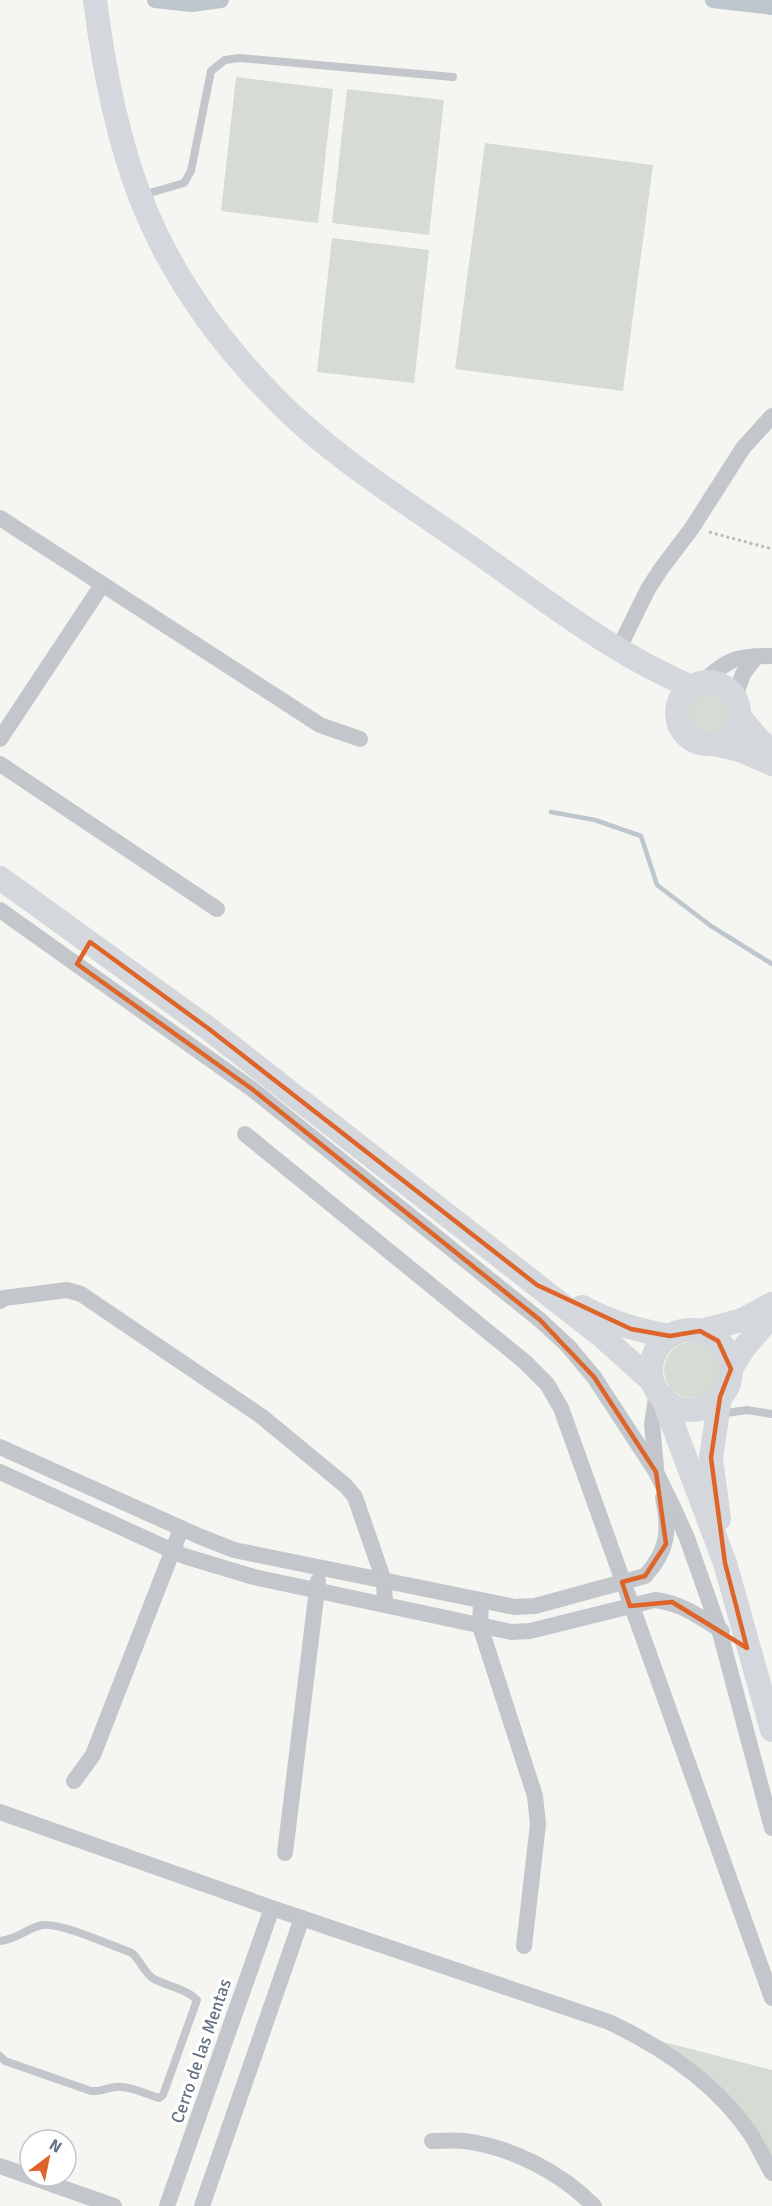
<svg xmlns="http://www.w3.org/2000/svg" width="772" height="2206" font-family="Signika,sans-serif">
	<style>
		.green { fill: #d6dcd3 }
		.lines { fill: none; stroke-linecap: round; stroke-linejoin: round }
		.stream { stroke: #bcc6cc; stroke-width: 4.5 }
		.canal { stroke: #bcc6cc; stroke-width: 16 }
		.path { stroke: #bbbdbf; stroke-width: 3; stroke-dasharray: 3 3; stroke-linecap: butt }
		.lane { stroke: #c3c6ca; stroke-width: 8 }
		.street { stroke: #c3c6ca; stroke-width: 16 }
		.secondary { stroke: #d4d8dc; stroke-width: 24 }
		.marked { fill: none; stroke: #de6429; stroke-width: 4.5; stroke-linejoin: round }
		.labels { text-anchor: middle; stroke-width: 6; stroke-linejoin: round; paint-order: stroke }
		.street-label { font-size: 18px; fill: #657382; stroke: #fff }
	</style>
	<rect width="100%" height="100%" fill="#f5f6f2"/>
	<g class="green">
		<path d="M236,77L333,89L318,223L221,211Z"/>
		<path d="M347,89L444,100L429,235L332,223Z"/>
		<path d="M485,143L653,165L623,391L455,369Z"/>
		<path d="M332,238L429,250L414,383L317,372Z"/>
		<circle cx="708" cy="714" r="27"/>
		<circle cx="692" cy="1370" r="28"/>
		<path d="M637,2035L772,2070V2173L724,2103Z"/>
	</g>
	<g class="lines">
		<path class="stream" d="M551,812L595,820L641,836L657,885L711,926L772,964"/>
		<g class="canal">
			<path d="M155,0L192,4L221,0"/>
			<path d="M713,0L772,7"/>
		</g>
		<path class="path" d="M709,532L772,549"/>
		<g class="lane">
			<path d="M143,195L184,183L191,171L211,71L225,60L239,58L453,77"/>
			<path d="M720,1414L747,1410L772,1414"/>
			<path d="M0,1941C19,1939 28,1927 43,1925C63,1923 112,1946 132,1953C141,1961 144,1973 154,1979C169,1987 185,1988 197,2000L163,2095L159,2098C146,2094 128,2085 115,2087C106,2088 101,2092 91,2091L5,2061L0,2056"/>
		</g>
		<g class="street">
			<path d="M0,518L320,725L360,739"/>
			<path d="M618,650L648,589L661,569L692,528L743,448L772,416"/>
			<path d="M701,683C729,659 734,656 772,656"/>
			<path d="M735,697L743,674L756,657"/>
			<path d="M0,739L102,585"/>
			<path d="M0,764L217,909"/>
			<path d="M0,910L252,1089L540,1320L568,1346L594,1377L656,1472L674,1509L687,1538L719,1629L772,1828"/>
			<path d="M245,1134L525,1362L547,1384L561,1408L772,1998"/>
			<path d="M0,1301L4,1298L67,1290L81,1294L261,1416L346,1486L355,1497L384,1581L385,1605"/>
			<path d="M0,1447L201,1537L234,1550L515,1607L535,1606L645,1576C668,1551 670,1531 663,1498"/>
			<path d="M656,1467L652,1424L657,1391"/>
			<path d="M0,1472L184,1556L254,1577L511,1632L530,1631L655,1600C681,1603 700,1617 722,1631"/>
			<path d="M481,1601L480,1626L535,1796L538,1824L524,1946"/>
			<path d="M74,1781L93,1755L181,1529"/>
			<path d="M0,1812L272,1908L609,2022C664,2048 718,2085 752,2136C759,2148 765,2161 772,2173"/>
			<path d="M285,1853L318,1581"/>
			<path d="M432,2141C442,2141 454,2140 464,2141C512,2147 560,2172 594,2206"/>
			<path d="M0,2166L114,2206"/>
			<path d="M167,2206L272,1908"/>
			<path d="M202,2206L302,1918"/>
		</g>
		<g class="secondary">
			<path d="M95,0C103,64 117,136 140,196C172,280 227,353 292,415C348,467 415,508 477,552C546,600 613,654 692,687"/>
			<circle cx="708" cy="713" r="31"/>
			<path d="M739,716L759,740L772,751"/>
			<path d="M715,744L740,750L772,764"/>
			<path d="M0,878L209,1029L603,1337L653,1382"/>
			<path d="M582,1307C613,1323 635,1330 670,1336"/>
			<circle cx="691" cy="1370" r="40"/>
			<path d="M700,1331L742,1320L772,1304"/>
			<path d="M731,1369L743,1349L772,1315"/>
			<path d="M662,1396L725,1563L772,1730"/>
			<path d="M719,1519L711,1458L720,1397"/>
		</g>
	</g>
	<path class="marked" d="M90,942L209,1029L537,1285L631,1329L670,1336L700,1331L718,1341L731,1369L720,1397L711,1458L725,1563L747,1648L672,1602L630,1606L622,1582L645,1576L666,1544L656,1472L594,1377L540,1320L252,1089L77,964Z"/>
	<g class="labels">
		<g class="street-label">
			<text transform="translate(201 2051) rotate(-71)" y="6">Cerro de las Mentas</text>
		</g>
	</g>
	<g transform="translate(48 2158) rotate(32)"><circle r="28" fill="#ffffff" stroke="#c1c7cd" stroke-width="1.5"/>
	<path d="M0-4.5L10 22L0 15L-10 22Z" fill="#de6429"/>
	<text y="-9" font-size="16" font-weight="bold" text-anchor="middle" fill="#657382">N</text>
	</g>
</svg>
